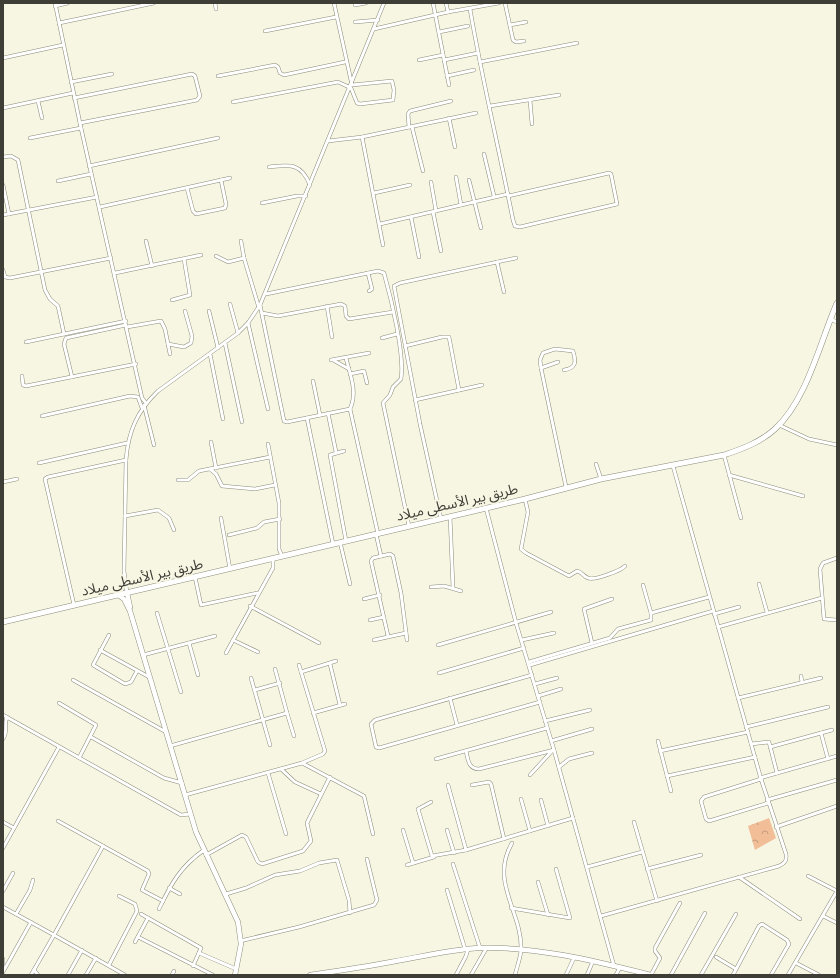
<svg xmlns="http://www.w3.org/2000/svg" width="840" height="978" font-family="Signika,'Noto Sans Arabic',sans-serif">
	<style>
		.forest { fill: url(#forest-crowns) }
		.lines { fill: none; stroke-linecap: round; stroke-linejoin: round }
		.street-casing { stroke: #8c8b7a; stroke-width: 4 }
		.secondary-casing { stroke: #8c8b7a; stroke-width: 5.5 }
		.primary-casing { stroke: #8c8b7a; stroke-width: 6 }
		.street { stroke: #fff; stroke-width: 3 }
		.secondary { stroke: #fff; stroke-width: 4.5 }
		.primary { stroke: #fff; stroke-width: 5 }
		.labels { text-anchor: middle; stroke-width: 4; stroke-linejoin: round; paint-order: stroke }
		.street-label { font-size: 14px; fill: #3e3d36; stroke: #f7f6e3 }
	</style>
	<defs>
		<pattern id="forest-crowns" width="20" height="18" patternUnits="userSpaceOnUse"><rect width="20" height="18" fill="#f1be98"/><path d="M2 6a3 3 0 1 1 6 0M12 15a3 3 0 1 1 6 0" fill="none" stroke="#c59c7d"/></pattern>
	</defs>
	<rect width="100%" height="100%" fill="#f7f6e3"/>
	<path class="forest" d="M769,818L776,838L755,850L748,826Z"/>
	<g class="lines">
		<defs>
			<g id="street">
				<path d="M55,3L81,128L142,398L146,403"/>
				<path d="M215,3L216,9"/>
				<path d="M433,3L449,85"/>
				<path d="M446,3L448,12"/>
				<path d="M505,3L513,40L516,42L524,41"/>
				<path d="M355,5L366,3"/>
				<path d="M55,6L68,3"/>
				<path d="M470,9C482,79 499,149 513,220L515,226L520,227L617,204L611,174L609,173L508,196"/>
				<path d="M355,22L378,20"/>
				<path d="M59,23L154,3"/>
				<path d="M510,25L526,22"/>
				<path d="M374,29L448,12L499,3"/>
				<path d="M265,31L336,17"/>
				<path d="M439,32L468,26"/>
				<path d="M3,58L63,45"/>
				<path d="M419,60L443,55"/>
				<path d="M444,60L478,53"/>
				<path d="M480,62L577,43"/>
				<path d="M218,76L275,65L278,67L280,73L284,75L345,62"/>
				<path d="M447,76L474,70"/>
				<path d="M71,82L112,74"/>
				<path d="M74,98L192,74L195,76L200,96L197,100L80,123"/>
				<path d="M530,100L532,124"/>
				<path d="M38,101L42,118"/>
				<path d="M233,102L338,82L351,88L357,103L360,104L393,100L394,90L392,81L352,85L334,3"/>
				<path d="M490,106L559,95"/>
				<path d="M3,108L73,93"/>
				<path d="M449,118L455,147"/>
				<path d="M409,127L408,114L410,111L451,101"/>
				<path d="M412,127L423,171"/>
				<path d="M362,137L383,245"/>
				<path d="M30,138L81,128"/>
				<path d="M328,141L362,137L476,113"/>
				<path d="M484,154L494,196"/>
				<path d="M3,157L11,156L18,160L45,290L50,299L58,306L64,334"/>
				<path d="M89,166L218,138"/>
				<path d="M269,167C289,165 301,162 310,185"/>
				<path d="M456,177L461,205"/>
				<path d="M469,180L481,228"/>
				<path d="M58,181L91,174"/>
				<path d="M431,182L436,211"/>
				<path d="M3,185L9,214"/>
				<path d="M187,188L193,211L196,214L225,208L226,204L221,180"/>
				<path d="M374,193L410,185"/>
				<path d="M262,203L297,196H306"/>
				<path d="M100,207L230,178"/>
				<path d="M433,212L441,251"/>
				<path d="M3,215L97,197"/>
				<path d="M411,217L419,257"/>
				<path d="M380,224L508,194"/>
				<path d="M146,241L152,266"/>
				<path d="M241,241L244,258L259,308"/>
				<path d="M216,256L228,262L244,258"/>
				<path d="M497,262L504,292"/>
				<path d="M3,270L5,277L10,278L111,258"/>
				<path d="M115,273L201,255"/>
				<path d="M368,273L372,289L369,291"/>
				<path d="M266,294L378,271L384,273C391,298 405,355 401,379L393,387L390,395L383,403L409,526"/>
				<path d="M172,300L190,295L184,259"/>
				<path d="M230,304L238,333"/>
				<path d="M260,305L284,421L287,422L350,409L378,534"/>
				<path d="M327,306L332,337"/>
				<path d="M209,311L218,348"/>
				<path d="M262,313L278,316L341,304L345,306L346,316L349,319L393,312"/>
				<path d="M830,319L837,322"/>
				<path d="M248,323L268,409"/>
				<path d="M127,327L161,321L165,329L170,354"/>
				<path d="M382,338L397,334"/>
				<path d="M26,342L126,321"/>
				<path d="M225,343L242,422"/>
				<path d="M168,344L184,347L191,343L192,336L185,311"/>
				<path d="M405,346L442,337H449L459,390"/>
				<path d="M210,354L223,419"/>
				<path d="M346,358C350,375 358,392 350,409"/>
				<path d="M331,360L369,353"/>
				<path d="M333,360L349,369"/>
				<path d="M541,368L558,362"/>
				<path d="M564,370C577,368 576,361 573,351L555,349L543,353L540,360L541,368L566,487"/>
				<path d="M350,374L364,371L367,383"/>
				<path d="M22,376L23,385L26,386L136,364"/>
				<path d="M72,377L64,344L66,338L126,325"/>
				<path d="M313,381L320,415"/>
				<path d="M415,400L482,385"/>
				<path d="M144,405L154,445"/>
				<path d="M328,413L336,452"/>
				<path d="M42,416L130,396L138,397L142,408"/>
				<path d="M307,418L333,544"/>
				<path d="M779,425L809,439L837,445"/>
				<path d="M211,442L216,468"/>
				<path d="M268,444L279,503V549L282,556"/>
				<path d="M344,451L330,455L346,541"/>
				<path d="M724,455L741,518"/>
				<path d="M39,463L127,443"/>
				<path d="M596,464L601,479"/>
				<path d="M210,469L216,474L222,486L255,489L275,485"/>
				<path d="M729,475L803,496"/>
				<path d="M178,480H188L199,471L270,457"/>
				<path d="M3,482L17,479"/>
				<path d="M525,499L528,512L521,549L526,553L569,576L577,571C582,572 584,577 588,578C594,581 622,570 625,566"/>
				<path d="M486,508L516,623L554,750L614,966"/>
				<path d="M125,516L158,510L169,518L174,530"/>
				<path d="M450,516L453,588"/>
				<path d="M221,518L230,569"/>
				<path d="M441,519L420,424L394,286L400,283L516,258"/>
				<path d="M376,534L381,556"/>
				<path d="M229,535L257,528L264,522L280,519"/>
				<path d="M340,542L350,584"/>
				<path d="M837,558L823,563L820,569L824,619L837,620"/>
				<path d="M195,577L201,605L257,593"/>
				<path d="M759,584L767,612"/>
				<path d="M643,585L651,613L709,597"/>
				<path d="M431,587L444,586L461,591"/>
				<path d="M127,593L124,571L126,460C128,432 137,411 158,391L238,333L248,323L260,305L384,3"/>
				<path d="M119,594L122,589L124,577"/>
				<path d="M364,599L380,595"/>
				<path d="M74,605L45,479L48,477L126,460"/>
				<path d="M250,606L319,643"/>
				<path d="M157,613L181,692"/>
				<path d="M714,614L739,607"/>
				<path d="M370,620L384,617"/>
				<path d="M718,627L822,598"/>
				<path d="M109,635L93,665L125,684L131,682L137,671"/>
				<path d="M388,636L371,561L373,558L390,554L393,556L401,593L407,640"/>
				<path d="M233,640L258,652"/>
				<path d="M374,640L406,633"/>
				<path d="M522,640L554,633"/>
				<path d="M189,643L198,675"/>
				<path d="M592,643L584,609L612,599"/>
				<path d="M438,645L551,612"/>
				<path d="M100,650L149,677"/>
				<path d="M226,653L273,568V559"/>
				<path d="M143,655L215,636"/>
				<path d="M529,662L610,638L618,629L651,620V613"/>
				<path d="M330,664L340,705"/>
				<path d="M530,665L713,611"/>
				<path d="M301,672L336,661"/>
				<path d="M439,673L524,648"/>
				<path d="M532,675L375,720L371,724L376,747L379,748L540,702"/>
				<path d="M801,676L802,682"/>
				<path d="M251,678L270,745"/>
				<path d="M73,680L166,732"/>
				<path d="M535,684L557,678"/>
				<path d="M255,690L280,683"/>
				<path d="M538,696L561,689"/>
				<path d="M450,698L457,725"/>
				<path d="M738,698L821,678"/>
				<path d="M59,703L96,725L79,758"/>
				<path d="M287,713L294,736"/>
				<path d="M313,713L345,704"/>
				<path d="M3,715L181,815L190,814"/>
				<path d="M545,721L590,710"/>
				<path d="M746,727L828,707"/>
				<path d="M821,733L828,759"/>
				<path d="M91,737L164,778L182,783"/>
				<path d="M3,739C9,729 3,726 7,717"/>
				<path d="M551,741L592,729"/>
				<path d="M658,741L671,791"/>
				<path d="M751,744L769,742L777,773"/>
				<path d="M170,746L287,713L275,669"/>
				<path d="M770,747L832,730"/>
				<path d="M466,751C468,759 468,769 479,769L554,750"/>
				<path d="M660,751L748,732"/>
				<path d="M436,759L547,728"/>
				<path d="M302,763L364,796L373,834"/>
				<path d="M559,767L569,759L592,753"/>
				<path d="M281,769L295,782L321,794"/>
				<path d="M268,773L286,834"/>
				<path d="M530,775L552,751"/>
				<path d="M667,776L755,757"/>
				<path d="M760,778L837,756"/>
				<path d="M761,779L704,797L701,801L706,819L709,821L768,803"/>
				<path d="M448,785L466,850"/>
				<path d="M472,785L489,782L491,784L504,839"/>
				<path d="M185,795L302,763L323,754L325,751L299,665"/>
				<path d="M521,799L530,831"/>
				<path d="M541,800L548,826"/>
				<path d="M767,800L837,780"/>
				<path d="M431,802L418,809L432,856L466,850L573,818"/>
				<path d="M58,821L148,871L149,874L142,890L163,901"/>
				<path d="M3,822L14,828"/>
				<path d="M634,822L657,901"/>
				<path d="M776,827L837,806"/>
				<path d="M403,830L413,863"/>
				<path d="M447,830L454,853"/>
				<path d="M512,843C489,883 523,912 521,951C520,959 517,967 515,975"/>
				<path d="M103,846L54,935L125,975"/>
				<path d="M3,848L59,747"/>
				<path d="M206,855L242,835L246,837L258,862L262,864L303,851L311,841L307,823L330,777"/>
				<path d="M453,864L480,948"/>
				<path d="M407,865L434,857"/>
				<path d="M587,867L642,852"/>
				<path d="M647,869L701,855"/>
				<path d="M808,876L837,891"/>
				<path d="M739,877L800,919"/>
				<path d="M538,882L548,915"/>
				<path d="M169,888L180,894"/>
				<path d="M447,890L465,949"/>
				<path d="M3,891L13,873"/>
				<path d="M226,894L246,888L275,875L300,871L319,863L337,860L349,900L350,913"/>
				<path d="M3,907L54,935L31,975"/>
				<path d="M511,908L570,918L556,869"/>
				<path d="M159,909C171,884 180,867 204,850"/>
				<path d="M16,914L30,890L33,880"/>
				<path d="M141,914L201,948L193,966"/>
				<path d="M601,916L779,866C785,863 787,861 786,854L761,779L673,466"/>
				<path d="M823,916L837,923"/>
				<path d="M138,937L213,975"/>
				<path d="M240,941L299,927L374,905L377,900L367,859"/>
				<path d="M135,942L148,918"/>
				<path d="M199,953L236,969"/>
				<path d="M716,957L736,969"/>
				<path d="M3,959V970"/>
				<path d="M796,963L819,975"/>
				<path d="M109,965L137,911L135,904L119,896"/>
				<path d="M34,970L38,975"/>
				<path d="M3,972L31,922"/>
				<path d="M68,975L82,950"/>
				<path d="M86,975L96,958"/>
				<path d="M172,975L174,971"/>
				<path d="M456,975L466,956L468,949"/>
				<path d="M471,975L486,949"/>
				<path d="M566,975L574,958"/>
				<path d="M587,975L593,961"/>
				<path d="M616,975L620,967"/>
				<path d="M651,975L660,958L655,951V948L680,903"/>
				<path d="M671,975L705,913"/>
				<path d="M701,975L736,914"/>
				<path d="M733,975L759,926L762,924L787,940L789,944L771,975"/>
				<path d="M788,975L837,891"/>
			</g>
			<g id="secondary">
				<path d="M127,593L130,607"/>
				<path d="M118,595L124,599L130,611L196,832L238,922L241,944L235,975"/>
				<path d="M310,975C337,971 364,967 391,962C420,957 448,950 478,948C536,946 595,961 651,975"/>
			</g>
			<path id="primary" d="M3,622L525,499L601,479L724,455C742,449 761,442 775,429C807,400 820,342 837,303"/>
		</defs>
		<use href="#street" class="street-casing"/>
		<use href="#secondary" class="secondary-casing"/>
		<use href="#primary" class="primary-casing"/>
		<use href="#street" class="street"/>
		<use href="#secondary" class="secondary"/>
		<use href="#primary" class="primary"/>
	</g>
	<g class="labels">
		<g class="street-label">
			<text transform="translate(457 502) rotate(-13)" y="5">طريق بير الأسطى ميلاد</text>
			<text transform="translate(142 577) rotate(-13)" y="5">طريق بير الأسطى ميلاد</text>
		</g>
	</g>
	<rect width="840" height="978" fill="none" stroke="#3e3d36" stroke-width="8"/>
</svg>
